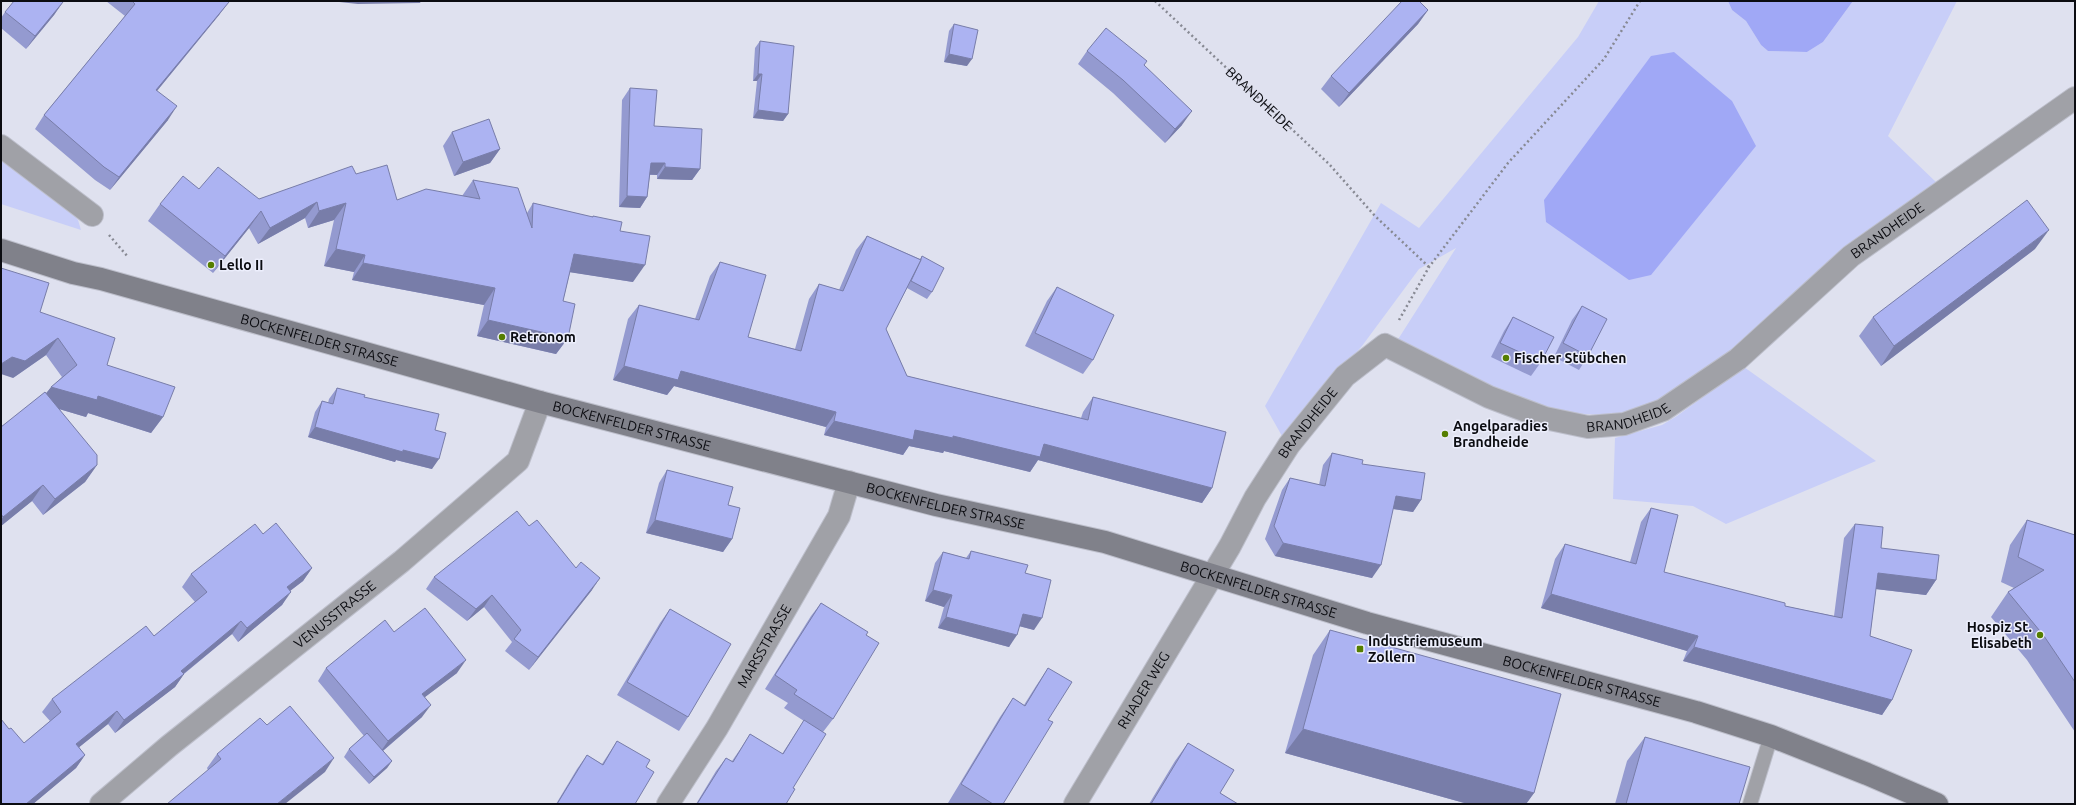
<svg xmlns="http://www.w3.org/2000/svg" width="2076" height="805" font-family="Ubuntu,sans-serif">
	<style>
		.green { fill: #c8cef8 }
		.water { fill: #a0a8f6 }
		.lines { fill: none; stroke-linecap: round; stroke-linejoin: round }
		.service-casing { stroke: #bdbfcb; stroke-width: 16 }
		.minor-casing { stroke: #bdbfcb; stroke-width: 24 }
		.secondary-casing { stroke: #bdbfcb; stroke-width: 24 }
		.path { stroke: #878993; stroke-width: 2.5; stroke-dasharray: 2 3; stroke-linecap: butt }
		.service { stroke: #a0a1a7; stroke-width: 14 }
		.minor { stroke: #a0a1a7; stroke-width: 22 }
		.secondary { stroke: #80818a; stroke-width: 22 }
		.wall { fill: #949ad0 }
		.shaded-wall { fill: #787da9 }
		.building { fill: #acb3f2; stroke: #787da9 }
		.poi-dot { fill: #557e00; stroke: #eceefc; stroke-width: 1.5 }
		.labels { text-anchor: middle; stroke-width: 3; stroke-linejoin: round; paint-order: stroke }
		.street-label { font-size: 14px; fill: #0b0c11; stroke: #eceefc }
		.poi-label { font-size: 14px; font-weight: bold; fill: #0b0c11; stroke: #eceefc; text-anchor: start }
	</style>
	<rect width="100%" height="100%" fill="#dfe1ef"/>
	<g class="green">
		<path d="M1599,1H1728L1732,10L1746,21L1761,45L1768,51L1807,52L1823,42L1853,1H1957L1888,136L1937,183L1713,373L1655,409L1620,416L1569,413L1497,392L1397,341L1456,248L1419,269L1362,346L1282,436L1265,406L1381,203L1419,228L1578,37Z"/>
		<path d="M1,157L74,215L78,220L81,230L1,204Z"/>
		<path d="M1744,367L1876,461L1726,524L1693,506L1613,499L1615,438L1662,425L1677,416Z"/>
	</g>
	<g class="water">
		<path d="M1728,1H1853L1823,42L1807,52L1768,51L1761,45L1746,21L1732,10Z"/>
		<path d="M1674,52L1732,101L1756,146L1651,275L1629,280L1546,222L1544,200L1651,56Z"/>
	</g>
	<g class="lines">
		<defs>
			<path id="service" d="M1750,804L1771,736"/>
			<g id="minor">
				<path d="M1,146L92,215"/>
				<path id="s2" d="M101,804L169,746L402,561L518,461L540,402"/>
				<path id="s3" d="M668,804L717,728L839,516L849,482"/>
				<path id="s4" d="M1075,804L1230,546L1255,498L1289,445L1345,376L1385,345L1489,397L1545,418L1588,427L1624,424L1663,410L1738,359L1851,256L2075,98"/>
			</g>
			<g id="secondary">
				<path id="s5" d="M1,250L73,273L101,279L540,402L936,505L1105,542L1367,623L1696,712L1771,736L1867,774L1937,804"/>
			</g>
		</defs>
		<use href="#service" class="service-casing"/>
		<use href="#minor" class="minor-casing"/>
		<use href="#secondary" class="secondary-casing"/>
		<g class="path">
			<path id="s1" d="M1155,1L1329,164L1375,216L1429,267"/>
			<path d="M109,235L128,257"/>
			<path d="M1399,320L1429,267L1508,163L1604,59L1640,1"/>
		</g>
		<use href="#service" class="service"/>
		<use href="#minor" class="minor"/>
		<use href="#secondary" class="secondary"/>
	</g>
	<g class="wall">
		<path d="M106,1H228L219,15L157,91L168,120L110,190L95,180L35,129L44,115L125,16Z"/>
		<path d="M63,2L54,15L26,49L1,28V18L5,12Z"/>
		<path d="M1428,10L1418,24L1339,107L1321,89L1331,76Z"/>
		<path d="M954,24L967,66L944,62L949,31Z"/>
		<path d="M760,41L788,114L783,121L753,118L757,81H753L755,48Z"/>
		<path d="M1087,51L1144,65L1182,125L1165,143L1113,93L1078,64Z"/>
		<path d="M630,88L654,126L700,169L692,180L657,179V175H650L647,197L640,208L619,207L622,100Z"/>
		<path d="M452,132L500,149L490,163L454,176L443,146Z"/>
		<path d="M356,174L397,200L462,196L473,180L527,213L533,203L592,217L593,216L620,231L633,282L570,272L563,301L568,338L556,354L477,336L484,305L352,280L354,272L324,266L334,220L308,228L305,218L258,244L249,228L213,273L148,221L160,204L199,189L259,199Z"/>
		<path d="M867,236L920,259L922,256L932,292L927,299L907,288L886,329L907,376L1081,418L1083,412L1093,397L1212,488L1202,503L1038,460L1030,472L944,451L943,453L909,446L903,455L824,435L826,427L674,386L667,395L613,380L628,319L639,305L695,319L710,276L720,262L748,337L795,349L809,299L819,284L839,290L856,250Z"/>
		<path d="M2035,249L1881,366L1859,336L1873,317Z"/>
		<path d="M1057,287L1093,360L1083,374L1025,346L1047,301Z"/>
		<path d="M1582,306L1588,356L1579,370L1554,357L1572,320Z"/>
		<path d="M40,312L107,365L163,417L151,433L88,413L86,417L59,409L97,465L85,482L43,515L32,501L1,526V427L46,393L62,377L46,355L13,378Z"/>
		<path d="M1513,317L1541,362L1531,376L1491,357L1504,331Z"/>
		<path d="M337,388L364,397L435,430L432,469L396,460L395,462L308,437L315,412L322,401L328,403L329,399Z"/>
		<path d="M1332,453L1362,464L1421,500L1413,512L1393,509L1372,578L1275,556L1265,539L1282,490L1290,478L1319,485L1323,465Z"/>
		<path d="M667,470L728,505L732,539L723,552L646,533L659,483Z"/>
		<path d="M1651,508L1664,572L1785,606L1834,616L1844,538L1855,524L1881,548L1936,580L1926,595L1876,589L1870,636L1892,700L1882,715L1683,661L1687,651L1541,608L1555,559L1565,544L1630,562L1641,522Z"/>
		<path d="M2027,520L2075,535V732L2027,660L1991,617L2008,592L2014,588L2001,582L2010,545Z"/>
		<path d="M529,526L592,590L529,670L505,651L512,642L484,607L467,621L426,589L434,577Z"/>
		<path d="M263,534L312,568L303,581L290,591L282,605L238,642L232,634L184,674L175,687L115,733L108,724L79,747L85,755L76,768L33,804H1L9,729L24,743L50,721L42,712L52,699L154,636L195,602L182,587L191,574Z"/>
		<path d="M971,551L1025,573L1034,630L1019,626L1009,647L938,628L944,607L925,601L935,563L943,552L966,558Z"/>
		<path d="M821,603L866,635L833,719L823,732L793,788L786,804H696L716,771L726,758L732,761L741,748L750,734L782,754L795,734L804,721L784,708L788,703L765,689L811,616Z"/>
		<path d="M670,609L688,717L679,731L617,695L660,623Z"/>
		<path d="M1330,630L1534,793L1526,804H1468L1285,753L1313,655Z"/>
		<path d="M394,632L457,673L425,697L422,717L383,751L392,761L387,768L369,784L344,757L349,749L364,736L318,681L326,668Z"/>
		<path d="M1048,668V720L1003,804H950L948,803L1000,717L1013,698L1024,705L1036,686Z"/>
		<path d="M267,725L325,772L208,770L207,768L217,754Z"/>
		<path d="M1645,737L1739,804H1615L1627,761Z"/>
		<path d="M617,741L646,767L635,804H556L577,769L587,755L602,764Z"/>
		<path d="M1188,743L1220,793L1238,804H1149L1175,761Z"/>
	</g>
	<g class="shaded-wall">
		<path d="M330,1H421L420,3L358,4Z"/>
		<path d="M63,2L54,15L26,49L35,36Z"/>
		<path d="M229,2L219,15L147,103L156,90Z"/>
		<path d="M1428,10L1418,24L1339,107L1349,93Z"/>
		<path d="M949,54L972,59L967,66L944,62Z"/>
		<path d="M758,74H762L757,81H753Z"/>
		<path d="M177,106L168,120L110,190L119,177Z"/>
		<path d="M758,110L788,114L783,121L753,118Z"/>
		<path d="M1192,111L1182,125L1165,143L1175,129Z"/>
		<path d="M500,149L490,163L454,176L463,162Z"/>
		<path d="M651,163H665L657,175L643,174Z"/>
		<path d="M665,167L700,169L692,180L657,179Z"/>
		<path d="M627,196L647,197L640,208L619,207Z"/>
		<path d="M317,202L305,218L258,244L270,228Z"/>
		<path d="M346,203L334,220L308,228L319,211Z"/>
		<path d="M261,211L249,228L213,273L225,256Z"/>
		<path d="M2049,230L2035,249L1881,366L1894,346Z"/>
		<path d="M336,249L365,255L354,272L324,266Z"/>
		<path d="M574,254L645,265L633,282L562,271Z"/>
		<path d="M363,263L495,288L484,305L352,280Z"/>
		<path d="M488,320L568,338L556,354L477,336Z"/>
		<path d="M58,338L46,355L13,378L1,374V364L12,357Z"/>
		<path d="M624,366L681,371L836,412L826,427L674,386L667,395L613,380Z"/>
		<path d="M51,387L98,396L163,417L151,433L88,413L86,417L39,403Z"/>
		<path d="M834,421L915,430L953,436L1044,444L1212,488L1202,503L1038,460L1030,472L944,451L943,453L909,446L903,455L824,435Z"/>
		<path d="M315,427L403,450L439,459L432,469L396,460L395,462L308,437Z"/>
		<path d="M97,465L85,482L43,515L55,499Z"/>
		<path d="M43,485L32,501L1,526V520L3,517Z"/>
		<path d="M1396,496L1421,500L1413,512L1387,508Z"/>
		<path d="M655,520L732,539L723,552L646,533Z"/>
		<path d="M1283,543L1381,565L1372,578L1275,556Z"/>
		<path d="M312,568L303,581L278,600L287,587Z"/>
		<path d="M1878,573L1936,580L1926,595L1867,588Z"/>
		<path d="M600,578L592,590L529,670L538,657Z"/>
		<path d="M933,590L952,595L944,607L925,601Z"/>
		<path d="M291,592L282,605L238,642L247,628Z"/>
		<path d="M1551,594L1698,636L1687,651L1541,608Z"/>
		<path d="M492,595L484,607L467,621L476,609Z"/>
		<path d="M1023,614L1042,618L1034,630L1015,625Z"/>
		<path d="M946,617L1017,635L1009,647L938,628Z"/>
		<path d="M241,621L232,634L182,675L184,674L175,687L115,733L124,720L181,671Z"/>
		<path d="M1694,647L1892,700L1882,715L1683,661Z"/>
		<path d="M466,660L457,673L413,706L422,694Z"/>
		<path d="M431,705L422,717L379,754L388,741Z"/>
		<path d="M117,711L108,724L67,757L76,744Z"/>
		<path d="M1303,729L1534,793L1526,804H1468L1285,753Z"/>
		<path d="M85,755L76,768L33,804H26Z"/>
		<path d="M334,758L325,772L285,804H277Z"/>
		<path d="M392,761L387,768L369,784L374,777Z"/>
	</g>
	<g class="building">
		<path d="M14,1H61L63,2L35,36L5,12Z"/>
		<path d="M132,1H228L229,2L156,90L177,106L119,177L104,167L44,115L135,4Z"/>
		<path d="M1402,1H1419L1428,10L1349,93L1331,76Z"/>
		<path d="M954,24L978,30L972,59L949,54Z"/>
		<path d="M1106,28L1147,61L1144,65L1192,111L1175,129L1123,80L1087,51Z"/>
		<path d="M760,41L794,46L788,114L758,110L762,74H758Z"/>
		<path d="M630,88L657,90L654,126L702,129L700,169L665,167V163H651L647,197L627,196Z"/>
		<path d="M489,119L500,149L463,162L452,132Z"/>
		<path d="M387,165L397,200L426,189L480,199L473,180L518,188L532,228L533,203L593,217V216L622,222L620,231L650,236L645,265L574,254L563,301L575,304L568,338L488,320L495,288L363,263L365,255L336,249L346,203L319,211L317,202L270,228L261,211L225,256L160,204L183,176L199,189L218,167L259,199L352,166L356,174Z"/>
		<path d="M2027,200L2049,230L1894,346L1873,317Z"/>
		<path d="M867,236L921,260L886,329L907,376L1088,420L1093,397L1226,432L1212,488L1044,444L1040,457L953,436V438L915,430L913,440L834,421L836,412L681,371L678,380L624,366L639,305L699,320L720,262L766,275L748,337L801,351L819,284L843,291Z"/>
		<path d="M922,256L944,268L932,292L911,281L921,260V259Z"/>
		<path d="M1,268L49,283L40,312L115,338L107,365L175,387L163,417L98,396L97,400L51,387L77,365L58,338L25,361L12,357L1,364Z"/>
		<path d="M1057,287L1114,315L1093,360L1035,333Z"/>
		<path d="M1582,306L1607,319L1588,356L1563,343Z"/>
		<path d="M1513,317L1554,337L1541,362L1500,343Z"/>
		<path d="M337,388L365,395L364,397L439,414L435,430L446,433L439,459L403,450V452L315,427L322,401L333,404Z"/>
		<path d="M45,392L97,455V465L55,499L43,485L3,517L1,514V427Z"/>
		<path d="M1332,453L1363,460L1362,464L1425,473L1421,500L1396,496L1381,565L1283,543L1274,526L1290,478L1325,486Z"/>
		<path d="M667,470L733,487L728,505L740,508L732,539L655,520Z"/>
		<path d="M1651,508L1678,515L1664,572L1785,603V606L1842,618L1855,524L1883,527L1881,548L1939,555L1936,580L1878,573L1870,636L1912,650L1892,700L1694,647L1698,636L1551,594L1565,544L1636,564Z"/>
		<path d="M517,511L529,526L537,520L576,568L581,562L600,578L538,657L514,639L521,630L492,595L476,609L434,577Z"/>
		<path d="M2027,520L2075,535V682L2044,636L2008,592L2044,570L2018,557Z"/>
		<path d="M276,523L312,568L287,587L291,592L247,628L241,621L181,671L184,674L124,720L117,711L76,744L85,755L26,804H1V719L9,729L11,728L24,743L61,712L52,699L146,626L154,636L207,592L191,574L255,524L263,534Z"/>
		<path d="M971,551L1028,565L1025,573L1051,580L1042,618L1023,614L1017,635L946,617L952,595L933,590L943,552L969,559Z"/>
		<path d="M821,603L868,632L866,635L879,643L833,719L794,694L797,690L775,675Z"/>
		<path d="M425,608L466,660L422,694L431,705L388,741L326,668L385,620L394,632Z"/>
		<path d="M670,609L731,644L688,717L627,682Z"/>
		<path d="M1330,630L1561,694L1534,793L1303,729Z"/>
		<path d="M1048,668L1072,682L1048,720L1053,722L1003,804H993L961,784L1013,698L1025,706Z"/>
		<path d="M290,706L334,758L277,804H167L221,759L217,754L260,718L267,725Z"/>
		<path d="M804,720L826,734L793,788L795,789L786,804H697L726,758L733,762L750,734L783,754Z"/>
		<path d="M367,733L392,761L374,777L349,749Z"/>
		<path d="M1645,737L1750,767L1739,804H1626Z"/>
		<path d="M617,741L650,760L646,767L654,772L635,804H557L587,755L603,765Z"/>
		<path d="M1188,743L1234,770L1220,793L1238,804H1151Z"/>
	</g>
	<g class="poi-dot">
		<circle cx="211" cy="265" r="4"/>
		<circle cx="502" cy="337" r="4"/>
		<circle cx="1506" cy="358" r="4"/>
		<circle cx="1445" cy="434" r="4"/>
		<circle cx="2040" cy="635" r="4"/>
		<rect x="1356" y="645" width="8" height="8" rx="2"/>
	</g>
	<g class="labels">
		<g class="street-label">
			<text dy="5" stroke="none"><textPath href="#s1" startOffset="143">BRANDHEIDE</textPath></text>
			<text dy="5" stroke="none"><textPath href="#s4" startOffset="1143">BRANDHEIDE</textPath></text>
			<text dy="5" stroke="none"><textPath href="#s5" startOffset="331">BOCKENFELDER STRASSE</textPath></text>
			<text dy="5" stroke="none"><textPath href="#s4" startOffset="819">BRANDHEIDE</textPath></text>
			<text dy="5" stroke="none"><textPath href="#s4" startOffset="447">BRANDHEIDE</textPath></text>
			<text dy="5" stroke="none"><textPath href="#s5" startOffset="655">BOCKENFELDER STRASSE</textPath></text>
			<text dy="5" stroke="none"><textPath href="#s5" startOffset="979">BOCKENFELDER STRASSE</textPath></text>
			<text dy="5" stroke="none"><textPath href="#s5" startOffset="1303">BOCKENFELDER STRASSE</textPath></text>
			<text dy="5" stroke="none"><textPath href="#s2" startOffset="301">VENUSSTRASSE</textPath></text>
			<text dy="5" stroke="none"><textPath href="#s3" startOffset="185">MARSSTRASSE</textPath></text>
			<text dy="5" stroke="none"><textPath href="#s5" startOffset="1639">BOCKENFELDER STRASSE</textPath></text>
			<text dy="5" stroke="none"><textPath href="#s4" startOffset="133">RHADER WEG</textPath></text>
		</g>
		<g class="poi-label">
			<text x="219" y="270">Lello II</text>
			<text x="510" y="342">Retronom</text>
			<text x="1514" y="363">Fischer Stübchen</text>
			<text x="1453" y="431">Angelparadies<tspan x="1453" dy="16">Brandheide</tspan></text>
			<text x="2032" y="632" text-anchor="end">Hospiz St.<tspan x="2032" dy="16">Elisabeth</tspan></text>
			<text x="1368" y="646">Industriemuseum<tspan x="1368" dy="16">Zollern</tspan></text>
		</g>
	</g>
	<rect width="2076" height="805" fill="none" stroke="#0b0c11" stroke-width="4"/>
</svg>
